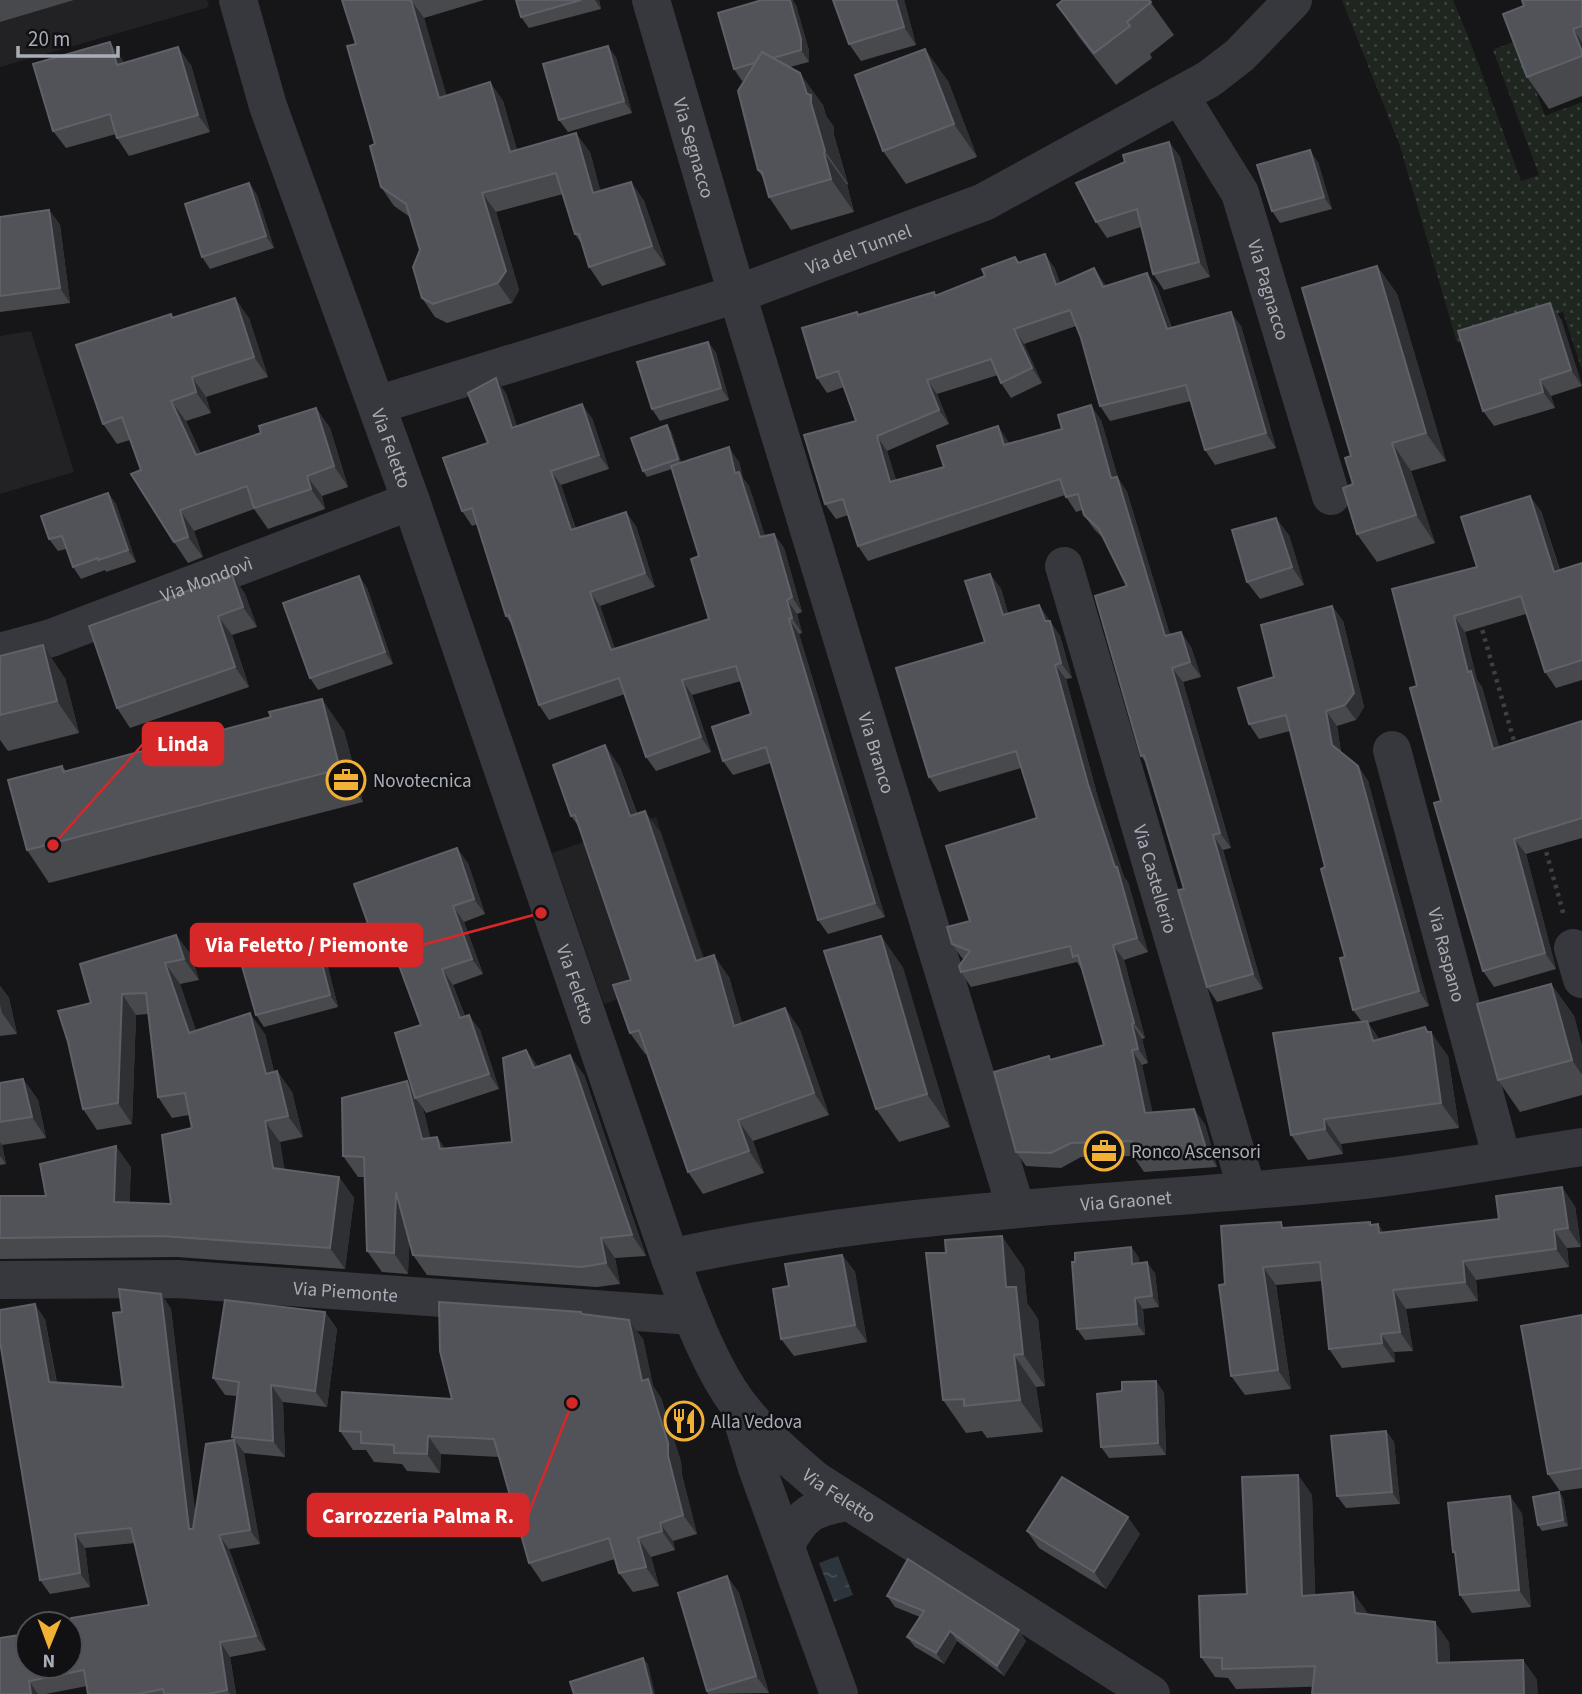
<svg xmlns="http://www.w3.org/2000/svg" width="1582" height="1694" font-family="'Source Sans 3',sans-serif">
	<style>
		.built { fill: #222225 }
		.grass { fill: url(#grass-dots) }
		.water { fill: url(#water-ripples) }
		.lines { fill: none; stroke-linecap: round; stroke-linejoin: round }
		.path { stroke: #3d3f44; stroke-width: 4.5; stroke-dasharray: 3.5 5; stroke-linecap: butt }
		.minor { stroke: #37383d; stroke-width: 38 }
		.wall { fill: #47494d }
		.shaded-wall { fill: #2f3033 }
		.building { fill: #525359; stroke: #5f6168; stroke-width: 2 }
		.labels { text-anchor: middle; stroke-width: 5; stroke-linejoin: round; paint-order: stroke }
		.street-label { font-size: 19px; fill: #a8adb8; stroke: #111113 }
		.poi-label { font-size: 19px; fill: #a8adb8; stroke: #111113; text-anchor: start }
		.leader { fill: none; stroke: #d62828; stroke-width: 2.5 }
		.callout-dot { fill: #d62828; stroke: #111113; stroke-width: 2.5 }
		.callout { fill: #d62828; stroke: #d62828; stroke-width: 2.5 }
		.callout-label { font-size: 21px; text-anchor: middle; font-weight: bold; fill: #fff }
	</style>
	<defs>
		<pattern id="grass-dots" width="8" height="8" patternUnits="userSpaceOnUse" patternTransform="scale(1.75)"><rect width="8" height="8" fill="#1e261f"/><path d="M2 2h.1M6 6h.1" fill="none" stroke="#3c433d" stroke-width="1.8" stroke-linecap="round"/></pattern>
		<pattern id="water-ripples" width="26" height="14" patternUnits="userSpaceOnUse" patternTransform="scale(1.75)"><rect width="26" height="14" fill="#2c353c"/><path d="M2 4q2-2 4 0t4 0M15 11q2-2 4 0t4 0" fill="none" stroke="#485056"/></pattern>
	</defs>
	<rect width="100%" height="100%" fill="#161618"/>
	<g class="built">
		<path d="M0,0H207L209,7L0,67Z"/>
		<path d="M31,331L74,472L0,494V336Z"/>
		<path d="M656,817L708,968L604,1004L552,853Z"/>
	</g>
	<path class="grass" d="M1342,0H1453L1470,41L1521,181L1539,175L1493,50L1517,40L1545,116L1582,102V370L1563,312L1457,343L1400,146Z"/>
	<path class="water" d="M838,1556L853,1595L834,1602L819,1563Z"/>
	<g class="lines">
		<g class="path">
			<path d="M1480,622L1516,748"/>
			<path d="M1544,844L1564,916"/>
		</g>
		<g class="minor">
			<path id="s1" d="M238,0L268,106L411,501L670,1258C688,1305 708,1364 738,1404C760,1433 788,1457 815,1480L1151,1694"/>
			<path id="s2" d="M651,0L737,294L1016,1209"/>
			<path id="s3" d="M1180,96L1240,193L1331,496"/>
			<path id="s4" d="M377,405L737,294L984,202L1209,79L1240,55L1293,0"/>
			<path id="s5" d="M1064,566L1247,1190"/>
			<path id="s6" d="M0,652L51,638L411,501"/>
			<path id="s7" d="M1392,750L1502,1159"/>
			<path d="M1573,948L1582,979"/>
			<path id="s8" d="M670,1258C897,1208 1132,1204 1363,1180C1436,1172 1509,1158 1582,1147"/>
			<path id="s9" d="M0,1280L177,1279L692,1316"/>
			<path d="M740,1412L757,1468L839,1694"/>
			<path d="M786,1545C802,1513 813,1508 847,1502"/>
		</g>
	</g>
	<g class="wall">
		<path d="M0,0H74L0,22Z"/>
		<path d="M342,0H484L424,18L446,96L490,82L503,101L517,150L590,152L600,190L631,182L644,201L666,265L602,286L589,267L581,243L575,234L563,194L496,212L519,290L512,303L447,323L435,317L422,298L420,250L410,217L394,206L381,187L375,144L356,44Z"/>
		<path d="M516,0H599L601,9L529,28L521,17Z"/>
		<path d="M833,0H904L916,45L861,61L849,44Z"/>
		<path d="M1062,0H1149L1174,35L1150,54L1152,58L1116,85L1079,37L1057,5L1062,1Z"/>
		<path d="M1582,0V96L1549,109L1527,77L1524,6Z"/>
		<path d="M796,5L809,51V62L790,67L823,105L826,116L834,127V135L848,184L847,185L854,212L791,230L769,197L763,178L758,170L744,80L742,81L734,69Z"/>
		<path d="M616,57L632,113L568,132L559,120Z"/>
		<path d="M122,59L123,63L191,65L210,132L129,156L117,138L116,134L66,148L53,131Z"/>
		<path d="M948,81L977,157L906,184L883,151Z"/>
		<path d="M1169,142L1180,157L1210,277L1164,290L1153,274L1141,227L1107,238L1096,222L1125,162Z"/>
		<path d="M1318,162L1332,209L1280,223L1272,211Z"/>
		<path d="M249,183L257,195L274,248L210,269L202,257Z"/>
		<path d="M49,210L60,225L70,303L0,312V217Z"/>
		<path d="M1045,254L1055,269L1060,283H1104L1106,286L1147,273L1157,287L1172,328L1241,326L1276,448L1215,465L1205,450L1191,401L1110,421L1100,406L1081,338L1076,326L1024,344L1042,383L1011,398L1001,383L998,375L937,394L949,424L887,451L896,480L944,467L1008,441L1009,443L1101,420L1118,478L1127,492L1170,635L1181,632L1191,647L1201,677L1183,682L1231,848L1223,850L1263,989L1217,1002L1207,987L1184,889L1147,764L1141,756L1127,586L1104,539L1094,529L1084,515L1082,510L1076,512L1065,495L868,561L858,546L848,515L836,519L825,504L856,421L844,387L827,393L817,378L859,315L934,292L937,296L985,276L1015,257L1020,263Z"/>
		<path d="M1377,266L1397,294L1446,461L1411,471L1435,543L1377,562L1357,534L1351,456Z"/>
		<path d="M171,314L174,318H249L268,377L206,397L211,413L186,421L201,454L261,433L316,408L330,428L348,487L322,496L325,509L268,529L254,509L194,531L203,557L188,563L174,542L141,470L130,440L117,444L103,424Z"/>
		<path d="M1561,319L1582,386L1551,396L1555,408L1494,426L1483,411Z"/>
		<path d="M708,342L716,353L729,400L660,421L652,409Z"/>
		<path d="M506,393L517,427L592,418L609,469L561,485L576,529L636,526L655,587L600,606L615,649L709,619L699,556L672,469L647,477L643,471L671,431L681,462H739L743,478L749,486L765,536L774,534L784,548L802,612L797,614L802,633L799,634L885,917L828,934L818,920L771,763L733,775L723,761L751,714L741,681L692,695L711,752L656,771L646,757L625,694L549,720L539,705L512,625L506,616L477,524L472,526L462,511Z"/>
		<path d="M108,493L116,504L136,562L106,572L105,570L81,579L73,567L66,549L58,551L49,539Z"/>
		<path d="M1541,511L1560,570L1582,563V680L1556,688L1545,672L1526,614L1465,632L1477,680L1482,687L1499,747L1582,721V838L1526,854L1556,969L1494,987L1483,971L1441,801L1417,686L1477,567Z"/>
		<path d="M1289,535L1304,585L1260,599L1247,582Z"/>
		<path d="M990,574L1001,589L1008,613L1039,605L1060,636L1072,678L1066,679L1098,798L1124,877L1128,882L1148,952L1124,960L1145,1038L1142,1039L1148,1063L1142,1065L1152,1112L1205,1124L1217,1167L1144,1172L1133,1156L1081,1157L1061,1168L1026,1166L1016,1152L1052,1060L1104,1045L1082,970L1077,962L971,987L961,972L964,959L962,958L952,944L970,921L1037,818L1021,768L939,792L929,777L985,642Z"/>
		<path d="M232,575L245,594L257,627L232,635L249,687L130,728L117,708Z"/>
		<path d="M359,576L367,588L393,664L318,690L310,678Z"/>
		<path d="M1332,606L1343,621L1364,707L1356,720L1337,726L1341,752L1358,766L1368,781L1429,1006L1368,1023L1380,1040L1425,1027L1448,1056L1459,1128L1341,1144L1343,1154L1308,1160L1291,1135L1362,1022L1353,1010L1345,957L1325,867L1290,731L1259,739L1249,724L1274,677Z"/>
		<path d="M0,656L65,678L79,733L8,751L0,740Z"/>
		<path d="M344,731L363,802L49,883L27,850L62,766L66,771Z"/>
		<path d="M620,767L637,813L660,832L703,959L729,977L742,1023L785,1008L800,1030L829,1115L753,1141L764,1173L703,1194L688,1172L647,1053L645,1054L630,1033L631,980L579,827L571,816Z"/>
		<path d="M468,863L485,914L464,922L483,974L453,985L465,1016L480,1030L499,1089L426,1113L423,1108L430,1138L437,1137L445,1149L512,1142L538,1066L584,1075L646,1256L615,1258L620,1284L597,1287L427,1275L413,1255L409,1241L408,1274L382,1272L367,1251L365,1177H358L343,1156L413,1090L421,1025L392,947L383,951L372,935Z"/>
		<path d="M176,935L191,955L199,980L180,984L196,1031L265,1034L274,1072L277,1071L292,1092L303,1137L280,1142L284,1169L339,1177L354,1198L345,1269L177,1257L0,1259V1196H46L131,1167L129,1202L171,1204L192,1128L189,1115L172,1118L158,1097L148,1014L136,1015L132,1124L97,1130L83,1109L91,1003Z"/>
		<path d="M881,936L903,968L950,1127L899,1142L876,1109Z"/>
		<path d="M324,952L338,1007L264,1027L256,1015Z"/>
		<path d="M1551,984L1574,1016L1582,1046V1095L1520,1112L1498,1080Z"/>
		<path d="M0,986L9,998L17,1034L0,1036Z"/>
		<path d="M23,1079L38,1100L46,1138L2,1145L6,1164L0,1165V1083Z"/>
		<path d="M1575,1206L1581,1247L1567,1248L1569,1267L1476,1280L1478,1301L1406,1309L1413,1351L1394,1352L1395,1362L1342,1368L1329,1349L1322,1281L1276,1285L1291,1389L1245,1395L1231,1376L1225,1284L1285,1228L1370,1222L1372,1225L1384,1233L1499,1219Z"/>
		<path d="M1131,1247L1139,1258V1263L1155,1273L1159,1307L1143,1309L1145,1335L1085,1340L1077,1329L1075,1262Z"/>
		<path d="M842,1255L855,1272L867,1342L794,1356L781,1339L789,1286Z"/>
		<path d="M1024,1268L1027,1303L1038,1319L1045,1386L1036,1387L1043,1432L987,1438L982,1431L966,1433L943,1400Z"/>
		<path d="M161,1294L171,1309L195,1515L234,1440L244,1454L260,1544L229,1549L266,1650L230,1657L236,1694H88L87,1686L46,1694H0L20,1635L28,1646L74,1635L149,1605L135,1543L85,1548L90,1587L50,1594L40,1580L45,1319L57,1383L123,1387L122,1312Z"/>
		<path d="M325,1312L337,1329L327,1407L283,1402L285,1457L244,1453L232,1437L237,1396L225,1395L213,1378Z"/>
		<path d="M583,1315L643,1339L653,1386L661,1398L681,1462L682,1475L697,1534L673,1541L675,1550L651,1557L659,1586L633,1592L619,1573L615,1559L542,1582L529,1563L499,1457L441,1454L440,1473L407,1471L402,1464L374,1462L366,1450H353L340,1431L452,1399Z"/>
		<path d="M1582,1315V1488L1560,1491L1548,1474Z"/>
		<path d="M1156,1381L1164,1393L1166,1455L1109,1458L1101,1447L1122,1391Z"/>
		<path d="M1386,1431L1394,1442L1400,1504L1346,1508L1337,1496Z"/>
		<path d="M1298,1475L1312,1495L1315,1595L1449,1642L1450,1663L1523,1660L1537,1680L1236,1689L1228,1678L1215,1677L1201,1657L1247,1594Z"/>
		<path d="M1559,1492L1563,1498L1568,1526L1542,1531L1538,1525Z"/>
		<path d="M1510,1496L1522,1514L1531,1607L1472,1613L1460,1595L1455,1555L1453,1552Z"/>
		<path d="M1027,1531L1140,1534L1106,1589L1039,1548Z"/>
		<path d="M727,1576L739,1593L769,1693L708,1694L707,1691Z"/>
		<path d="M887,1596L1026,1641L1004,1676L957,1641L944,1664L915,1647L907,1637L920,1617L895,1607Z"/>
	</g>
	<g class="shaded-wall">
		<path d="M411,0L424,18L453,117L439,98Z"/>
		<path d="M595,0H599L601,9Z"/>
		<path d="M790,0H793L796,5L809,51V62L801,50Z"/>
		<path d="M896,0H904L916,45L904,27Z"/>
		<path d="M1573,29L1582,42V52Z"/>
		<path d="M110,42L122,59L129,82L117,65Z"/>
		<path d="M608,46L616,57L632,113L624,101Z"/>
		<path d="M178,47L191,65L210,132L198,115Z"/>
		<path d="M925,49L948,81L977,157L954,124Z"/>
		<path d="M800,73L823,105L826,116L834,127V135L848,184L825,151Z"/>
		<path d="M490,82L503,101L523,171L510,152Z"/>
		<path d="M576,133L590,152L606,212L593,193Z"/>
		<path d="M1169,142L1180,157L1210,277L1199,262Z"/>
		<path d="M1310,150L1318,162L1332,209L1324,197Z"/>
		<path d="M824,153L847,185L854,212L831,179Z"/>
		<path d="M631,182L644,201L666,265L652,246Z"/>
		<path d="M249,183L257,195L274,248L266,236Z"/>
		<path d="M482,193L496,212L519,290L512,303L498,283Z"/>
		<path d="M49,210L60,225L70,303L60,288Z"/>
		<path d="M1045,254L1055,269L1066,300L1056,285Z"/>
		<path d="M1377,266L1397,294L1446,461L1426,433Z"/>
		<path d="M1094,268L1104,283L1113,301L1103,287Z"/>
		<path d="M1147,273L1157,287L1177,344L1167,329Z"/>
		<path d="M235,298L249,318L268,377L254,357Z"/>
		<path d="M1550,303L1561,319L1582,386L1571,370Z"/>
		<path d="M1231,312L1241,326L1276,448L1266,433Z"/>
		<path d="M1014,329L1024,344L1042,383L1032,368Z"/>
		<path d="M708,342L716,353L729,400L721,388Z"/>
		<path d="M192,377L206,397L211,413L196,392Z"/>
		<path d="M496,378L506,393L523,443L512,428Z"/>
		<path d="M927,380L937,394L949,424L939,410Z"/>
		<path d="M1540,380L1551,396L1555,408L1543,392Z"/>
		<path d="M171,401L186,421L211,476L196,455Z"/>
		<path d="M582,404L592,418L609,469L599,455Z"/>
		<path d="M1091,405L1101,420L1118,478L1127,492L1175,651L1165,636L1111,478Z"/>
		<path d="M316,408L330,428L348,487L334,466Z"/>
		<path d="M667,425L671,431L682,465L678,459Z"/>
		<path d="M998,426L1008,441L1014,459L1004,445Z"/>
		<path d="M877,436L887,451L901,497L890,482Z"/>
		<path d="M1392,443L1411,471L1435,543L1416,515Z"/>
		<path d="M729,447L739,462L743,478L749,486L770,551L760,537L735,473Z"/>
		<path d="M551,471L561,485L581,545L571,530Z"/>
		<path d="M307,476L322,496L325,509L311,489Z"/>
		<path d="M108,493L116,504L136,562L128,550Z"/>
		<path d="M1530,496L1541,511L1565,588L1554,572Z"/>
		<path d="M180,510L194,531L203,557L188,537Z"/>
		<path d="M626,512L636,526L655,587L645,573Z"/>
		<path d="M1276,518L1289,535L1304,585L1292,567Z"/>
		<path d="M774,534L784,548L802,612L792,597Z"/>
		<path d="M990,574L1001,589L1013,630L1003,615Z"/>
		<path d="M232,575L245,594L257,627L243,607Z"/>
		<path d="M359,576L367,588L393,664L385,652Z"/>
		<path d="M590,592L600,606L621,665L611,650Z"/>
		<path d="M787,600L797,614L802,633L792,618Z"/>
		<path d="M1039,605L1060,636L1072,678L1061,663Z"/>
		<path d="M1332,606L1343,621L1364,707L1356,720L1345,705Z"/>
		<path d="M218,616L232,635L249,687L235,667Z"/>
		<path d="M1454,616L1465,632L1477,680L1482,687L1504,765L1493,749L1468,672Z"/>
		<path d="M789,619L799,634L885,917L875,903Z"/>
		<path d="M1181,632L1191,647L1201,677L1190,662Z"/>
		<path d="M43,645L65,678L79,733L57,701Z"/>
		<path d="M1055,665L1066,679L1098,798L1124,877L1128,882L1148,952L1137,938L1088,784Z"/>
		<path d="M1172,668L1183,682L1231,848L1220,833Z"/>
		<path d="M682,680L692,695L711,752L701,737Z"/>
		<path d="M322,699L344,731L363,802L340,769Z"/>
		<path d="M1326,711L1337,726L1342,760L1332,745Z"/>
		<path d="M605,745L620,767L645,837L630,816Z"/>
		<path d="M1358,766L1368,781L1429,1006L1419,991Z"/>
		<path d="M645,811L660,832L711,983L696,961Z"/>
		<path d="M1213,835L1223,850L1263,989L1253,974Z"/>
		<path d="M1514,839L1526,854L1556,969L1545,953Z"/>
		<path d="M457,848L468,863L485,914L474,899Z"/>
		<path d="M453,906L464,922L483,974L472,959Z"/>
		<path d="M176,935L191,955L199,980L184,959Z"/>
		<path d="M881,936L903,968L950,1127L927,1094Z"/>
		<path d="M316,940L324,952L338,1007L330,995Z"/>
		<path d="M1113,945L1124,960L1145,1038L1134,1023Z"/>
		<path d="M714,955L729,977L749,1047L734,1026Z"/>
		<path d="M165,963L180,984L204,1054L189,1033Z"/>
		<path d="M442,969L453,985L471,1033L460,1018Z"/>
		<path d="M1551,984L1574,1016L1582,1046V1075L1572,1060Z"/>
		<path d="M0,986L9,998L17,1034L2,1013L0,1004Z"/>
		<path d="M122,994L136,1015L132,1124L118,1103Z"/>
		<path d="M785,1008L800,1030L829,1115L814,1093Z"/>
		<path d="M250,1013L265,1034L280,1095L266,1074Z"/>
		<path d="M469,1015L480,1030L499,1089L489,1074Z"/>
		<path d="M1367,1021L1384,1046L1373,1041Z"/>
		<path d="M1132,1024L1142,1039L1148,1063L1138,1049Z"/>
		<path d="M1425,1027L1432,1037L1431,1032L1448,1056L1459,1128L1441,1103Z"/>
		<path d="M526,1050L541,1070L534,1068Z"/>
		<path d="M1132,1050L1142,1065L1156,1127L1145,1113Z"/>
		<path d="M570,1055L584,1075L646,1256L632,1235Z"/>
		<path d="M277,1071L292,1092L303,1137L288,1116Z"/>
		<path d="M23,1079L38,1100L46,1138L32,1117Z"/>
		<path d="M407,1081L418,1097L415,1098L423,1108L436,1159L422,1139Z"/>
		<path d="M1194,1109L1205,1124L1217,1167L1207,1152Z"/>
		<path d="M1324,1119L1341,1144L1343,1154L1325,1129Z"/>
		<path d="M738,1120L753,1141L764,1173L749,1151Z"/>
		<path d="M265,1121L280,1142L288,1189L273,1168Z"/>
		<path d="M437,1137L451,1157L440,1149Z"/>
		<path d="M0,1142L2,1145L6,1164L0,1156Z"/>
		<path d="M116,1146L131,1167L129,1223L114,1202Z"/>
		<path d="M339,1177L354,1198L345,1269L330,1248Z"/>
		<path d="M1562,1187L1575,1206L1581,1247L1568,1228Z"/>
		<path d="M396,1192L411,1212L408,1274L394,1253Z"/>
		<path d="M1378,1224L1391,1243L1379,1233Z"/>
		<path d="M1554,1230L1567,1248L1569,1267L1556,1249Z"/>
		<path d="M1002,1236L1024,1268L1027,1303L1038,1319L1045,1386L1023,1354L1006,1287Z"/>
		<path d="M601,1238L615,1258L620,1284L606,1263Z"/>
		<path d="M1131,1247L1139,1258L1140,1275L1132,1264Z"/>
		<path d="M842,1255L855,1272L867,1342L855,1325Z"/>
		<path d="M1463,1261L1476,1280L1478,1301L1465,1282Z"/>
		<path d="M1147,1262L1155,1273L1159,1307L1152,1296Z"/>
		<path d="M1263,1267L1276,1285L1291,1389L1278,1370Z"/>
		<path d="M1393,1290L1406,1309L1413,1351L1400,1332Z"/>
		<path d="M161,1294L171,1309L199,1543L189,1529Z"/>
		<path d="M1135,1298L1143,1309L1145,1335L1137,1324Z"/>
		<path d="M35,1304L45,1319L59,1397L49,1382Z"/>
		<path d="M325,1312L337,1329L327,1407L315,1391Z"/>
		<path d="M629,1320L643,1339L653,1386L661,1398L681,1462L682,1475L697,1534L683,1515L642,1381Z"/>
		<path d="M1381,1334L1394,1352L1395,1362L1382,1343Z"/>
		<path d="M1014,1355L1036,1387L1043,1432L1020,1400Z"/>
		<path d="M1156,1381L1164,1393L1166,1455L1158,1443Z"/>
		<path d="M271,1385L283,1402L285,1457L273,1441Z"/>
		<path d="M1386,1431L1394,1442L1400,1504L1392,1492Z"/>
		<path d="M428,1436L441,1454L440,1473L427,1454Z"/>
		<path d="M234,1440L244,1454L260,1544L250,1530Z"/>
		<path d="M1298,1475L1312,1495L1316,1616L1302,1596Z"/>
		<path d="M1559,1492L1563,1498L1568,1526L1563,1520Z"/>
		<path d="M1510,1496L1522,1514L1531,1607L1519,1590Z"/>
		<path d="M1128,1517L1140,1534L1106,1589L1094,1572Z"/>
		<path d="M660,1523L673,1541L675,1550L662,1531Z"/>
		<path d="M75,1534L85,1548L90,1587L80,1573Z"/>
		<path d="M219,1535L229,1549L266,1650L256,1636Z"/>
		<path d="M638,1538L651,1557L659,1586L646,1567Z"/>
		<path d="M727,1576L739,1593L769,1693L756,1676Z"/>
		<path d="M1353,1592L1367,1612L1369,1633L1355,1613Z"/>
		<path d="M1435,1622L1449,1642L1451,1684L1437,1663Z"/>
		<path d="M1019,1630L1026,1641L1004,1676L997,1666Z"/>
		<path d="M950,1631L957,1641L944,1664L936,1653Z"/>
		<path d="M20,1635L28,1646L22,1647Z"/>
		<path d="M220,1642L230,1657L236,1694H230L227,1690Z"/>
		<path d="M643,1658L648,1664L655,1694H652Z"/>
		<path d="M1523,1660L1537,1680L1538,1694H1524Z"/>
		<path d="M29,1681L38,1694H31Z"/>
	</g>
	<g class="building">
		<path d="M342,0H411L439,98L490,82L510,152L576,133L593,193L631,182L652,246L589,267L579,234H575L556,173L482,193L506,271L498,283L433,304L422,298L413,267L420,250L406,204L381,187L370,146L375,144L347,46L356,44Z"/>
		<path d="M516,0H581L521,17Z"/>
		<path d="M762,0H790L801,39V50L773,58L762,52L755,63L734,69L718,13Z"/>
		<path d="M833,0H896L904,27L849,44Z"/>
		<path d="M1063,0H1149L1151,2L1127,22L1130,26L1094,53L1057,5Z"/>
		<path d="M1522,0H1582V26L1573,29L1582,52V56L1527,77L1503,14L1524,6Z"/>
		<path d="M110,42L117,65L178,47L198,115L117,138L110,114L53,131L33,64Z"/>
		<path d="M608,46L624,101L559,120L543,64Z"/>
		<path d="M925,49L954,124L883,151L855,75Z"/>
		<path d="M762,52L800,73L807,94L811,95V103L825,151L824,153L831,179L769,197L762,172L758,170L738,91Z"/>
		<path d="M1169,142L1199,262L1153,274L1137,209L1096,222L1076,183L1125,162L1123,155Z"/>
		<path d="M1310,150L1324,197L1272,211L1257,165Z"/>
		<path d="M249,183L266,236L202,257L185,204Z"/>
		<path d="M49,210L60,288L0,296V217Z"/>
		<path d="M1045,254L1056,285L1094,268L1103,287L1147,273L1167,329L1231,312L1266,433L1205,450L1186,385L1100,406L1081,338L1070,310L1014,329L1032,368L1001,383L991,359L927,380L939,410L877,436L890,482L944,467L937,446L998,426L1004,445L1062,429L1058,415L1091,405L1111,478L1117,477L1165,636L1181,632L1190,662L1172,668L1220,833L1213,835L1253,974L1207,987L1178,890L1184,889L1144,755L1141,756L1095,596L1127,586L1099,529L1084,515L1078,494L1066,497L1060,479L858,546L843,499L825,504L804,435L856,421L838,371L817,378L802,328L857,312L858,315L934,292L935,296L985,276L982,269L1015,257L1018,263Z"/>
		<path d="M1377,266L1426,433L1392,443L1416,515L1357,534L1343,488L1353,484L1345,458L1351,456L1302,288Z"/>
		<path d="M235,298L254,357L192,377L196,392L171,401L196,455L261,433L259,426L316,408L334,466L307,476L311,489L254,508L247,486L180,510L188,537L174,542L131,474L141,470L122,417L103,424L76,345L171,314L172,318Z"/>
		<path d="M1550,303L1571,370L1540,380L1543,392L1483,411L1458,331Z"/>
		<path d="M708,342L721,388L652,409L637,362Z"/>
		<path d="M496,378L512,428L582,404L599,455L551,471L571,530L626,512L645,573L590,592L611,650L709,619L691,559L699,556L671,466L729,447L735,473L739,472L760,537L774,534L792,597L787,600L792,618L789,619L875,903L818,920L766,747L723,761L712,727L751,714L736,666L682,680L701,737L646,757L619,678L539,705L509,615L506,616L472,508L462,511L443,458L488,443L468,393Z"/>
		<path d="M667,425L678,459L643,471L631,438Z"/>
		<path d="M108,493L128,550L98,560V558L73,567L62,536L49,539L41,516Z"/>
		<path d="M1530,496L1554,572L1582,563V660L1545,672L1521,596L1454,616L1468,672L1471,671L1493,749L1582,721V818L1514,839L1545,953L1483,971L1434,803L1441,801L1410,688L1417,686L1392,589L1477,567L1461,517Z"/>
		<path d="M1276,518L1292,567L1247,582L1232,530Z"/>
		<path d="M990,574L1003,615L1039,605L1045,621H1050L1061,663L1055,665L1088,784L1115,867H1117L1137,938L1113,945L1134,1023L1132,1024L1138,1049L1132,1050L1145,1113L1194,1109L1207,1152L1133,1157L1132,1141L1071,1143L1051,1153L1016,1152L994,1072L1049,1056L1050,1060L1104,1045L1078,955L1073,957L1070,946L961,972L959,966L970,951L952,944L947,927L970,921L946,846L1037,818L1016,751L929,777L896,668L985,642L965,581Z"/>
		<path d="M232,575L243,607L218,616L235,667L117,708L89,626Z"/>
		<path d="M359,576L385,652L310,678L283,603Z"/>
		<path d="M1332,606L1354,693L1345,705L1326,711L1332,745L1358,766L1419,991L1353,1010L1340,958L1345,957L1321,869L1325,867L1286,715L1249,724L1238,688L1274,677L1261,625Z"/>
		<path d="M43,645L57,701L0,715V656Z"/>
		<path d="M322,699L340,769L27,850L8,780L62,766L63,772L271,717L269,712Z"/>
		<path d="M605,745L630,816L645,811L696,961L714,955L734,1026L785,1008L814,1093L738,1120L749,1151L688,1172L639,1030L630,1033L613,985L631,980L575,815L571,816L553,765Z"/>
		<path d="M457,848L474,899L453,906L472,959L442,969L460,1018L469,1015L489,1074L415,1098L395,1033L421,1025L386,930L372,935L354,884Z"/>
		<path d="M176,935L184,959L165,963L189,1033L250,1013L266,1074L277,1071L288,1116L265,1121L273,1168L339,1177L330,1248L162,1236L0,1238V1196H46L40,1164L116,1146L114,1202L171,1204L162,1135L192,1128L185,1093L158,1097L146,993L122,994L118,1103L83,1109L68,1042L58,1011L91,1003L80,964Z"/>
		<path d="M881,936L927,1094L876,1109L824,951Z"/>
		<path d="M316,940L330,995L256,1015L240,959Z"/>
		<path d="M1551,984L1572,1060L1498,1080L1477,1004Z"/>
		<path d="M1367,1021L1373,1041L1425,1027L1427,1032H1431L1441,1103L1324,1119L1325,1129L1291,1135L1273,1033Z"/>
		<path d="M526,1050L534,1068L570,1055L632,1235L601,1238L606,1263L582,1267L413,1255L396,1192L394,1253L367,1251L364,1157L343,1156L342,1098L407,1081L422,1139L437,1137L440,1149L512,1142L503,1058Z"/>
		<path d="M23,1079L32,1117L0,1122V1083Z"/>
		<path d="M1562,1187L1568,1228L1554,1230L1556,1249L1463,1261L1465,1282L1393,1290L1400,1332L1381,1334L1382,1343L1329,1349L1320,1262L1263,1267L1278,1370L1231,1376L1219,1285L1225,1284L1221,1226L1281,1222L1282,1228L1370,1222V1225L1378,1224L1379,1233L1499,1219L1496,1196Z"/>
		<path d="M1002,1236L1006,1287H1016L1023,1354L1014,1355L1020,1400L964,1406V1399L943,1400L926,1253H946L945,1240Z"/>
		<path d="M1131,1247L1132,1264L1147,1262L1152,1296L1135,1298L1137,1324L1077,1329L1072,1262H1075V1253Z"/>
		<path d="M842,1255L855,1325L781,1339L773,1289L789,1286L785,1264Z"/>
		<path d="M119,1289L161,1294L189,1529H193L206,1444L234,1440L250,1530L219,1535L256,1636L220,1642L227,1690L208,1694H164L163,1689L139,1694H88L84,1670L29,1681L31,1694H0V1638L20,1635L22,1647L28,1646V1666H70V1636L74,1635L71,1618L149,1605L131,1528L75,1534L80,1573L40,1580L0,1342V1310L35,1304L49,1382L123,1387L113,1313L122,1312Z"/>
		<path d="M225,1300L325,1312L315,1391L271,1385L273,1441L232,1437L239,1382L213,1378Z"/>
		<path d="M439,1302L581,1312L582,1314L629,1320L642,1381L648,1379L668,1443V1456L683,1515L660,1523L662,1531L638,1538L646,1567L619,1573L609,1538L529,1563L494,1439L428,1436L427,1454L394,1453V1445L361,1443V1432L340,1431L342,1392L452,1399L440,1351Z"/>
		<path d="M1582,1315V1468L1548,1474L1521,1326Z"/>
		<path d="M1156,1381L1158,1443L1101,1447L1097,1394L1122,1391V1382Z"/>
		<path d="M1386,1431L1392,1492L1337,1496L1331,1436Z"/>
		<path d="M1298,1475L1302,1596L1353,1592L1355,1613L1435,1622L1437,1663L1523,1660L1524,1694H1312L1315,1666L1222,1669V1658L1201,1657L1199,1596L1247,1594L1242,1477Z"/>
		<path d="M1062,1477L1128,1517L1094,1572L1027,1531Z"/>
		<path d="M1559,1492L1563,1520L1538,1525L1533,1497Z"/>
		<path d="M1510,1496L1519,1590L1460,1595L1455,1552H1453L1448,1503Z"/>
		<path d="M908,1559L1019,1630L997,1666L950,1631L936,1653L907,1637L924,1611L887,1596Z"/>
		<path d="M727,1576L756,1676L707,1691L678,1593Z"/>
		<path d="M643,1658L652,1694H574L570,1682Z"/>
	</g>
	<defs>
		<symbol id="office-ring" viewBox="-11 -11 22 22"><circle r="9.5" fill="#111113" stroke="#f2b134" stroke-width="1.5"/><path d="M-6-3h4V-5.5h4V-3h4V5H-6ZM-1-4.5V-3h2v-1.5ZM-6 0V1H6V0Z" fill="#f2b134"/></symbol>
		<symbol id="restaurant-ring" viewBox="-11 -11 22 22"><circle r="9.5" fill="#111113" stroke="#f2b134" stroke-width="1.5"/><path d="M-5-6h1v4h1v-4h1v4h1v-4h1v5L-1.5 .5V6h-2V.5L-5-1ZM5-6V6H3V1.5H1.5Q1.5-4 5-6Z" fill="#f2b134"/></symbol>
	</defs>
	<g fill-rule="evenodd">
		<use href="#office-ring" x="324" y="758" width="44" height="44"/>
		<use href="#office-ring" x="1082" y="1129" width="44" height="44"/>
		<use href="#restaurant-ring" x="662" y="1399" width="44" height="44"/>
	</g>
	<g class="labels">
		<g class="street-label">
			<text dy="7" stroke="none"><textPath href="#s2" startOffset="154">Via Segnacco</textPath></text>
			<text dy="7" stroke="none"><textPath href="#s4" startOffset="506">Via del Tunnel</textPath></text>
			<text dy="7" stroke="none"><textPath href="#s3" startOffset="215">Via Pagnacco</textPath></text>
			<text dy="7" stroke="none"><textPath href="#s1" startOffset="474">Via Feletto</textPath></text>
			<text dy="7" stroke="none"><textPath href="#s6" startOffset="219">Via Mondovì</textPath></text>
			<text dy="7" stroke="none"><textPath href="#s2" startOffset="786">Via Branco</textPath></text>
			<text dy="7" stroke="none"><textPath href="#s5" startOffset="326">Via Castellerio</textPath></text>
			<text dy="7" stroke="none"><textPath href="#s7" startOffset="212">Via Raspano</textPath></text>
			<text dy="7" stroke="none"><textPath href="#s1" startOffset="1041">Via Feletto</textPath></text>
			<text dy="7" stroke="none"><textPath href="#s8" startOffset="460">Via Graonet</textPath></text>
			<text dy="7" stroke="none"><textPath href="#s9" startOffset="346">Via Piemonte</textPath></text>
			<text dy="7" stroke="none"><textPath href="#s1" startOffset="1629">Via Feletto</textPath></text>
		</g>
		<g class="poi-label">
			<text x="373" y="787">Novotecnica</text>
			<text x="1131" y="1158">Ronco Ascensori</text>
			<text x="711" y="1428">Alla Vedova</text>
		</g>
	</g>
	<path class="leader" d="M53 845L143 744M541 913L422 945M572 1403L528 1515"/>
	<g class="callout-dot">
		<circle cx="53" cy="845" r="7"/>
		<circle cx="541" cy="913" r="7"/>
		<circle cx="572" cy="1403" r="7"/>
	</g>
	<g class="callout">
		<rect x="143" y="723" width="80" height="42" rx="7"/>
		<rect x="191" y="924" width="231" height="42" rx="7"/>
		<rect x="308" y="1494" width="220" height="42" rx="7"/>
	</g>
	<g class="callout-label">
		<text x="183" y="751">Linda</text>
		<text x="307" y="952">Via Feletto / Piemonte</text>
		<text x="418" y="1523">Carrozzeria Palma R.</text>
	</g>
	<g transform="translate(49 1645) rotate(181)"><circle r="33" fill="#111113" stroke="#4d4f55" stroke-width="2"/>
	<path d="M0-5L12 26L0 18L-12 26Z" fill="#f2b134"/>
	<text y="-10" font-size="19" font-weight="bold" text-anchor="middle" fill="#a8adb8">N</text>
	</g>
	<path d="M18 46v10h100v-10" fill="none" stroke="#a8adb8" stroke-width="3.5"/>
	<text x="28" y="46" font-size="21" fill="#a8adb8" stroke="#111113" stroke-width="5" paint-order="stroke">20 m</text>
</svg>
